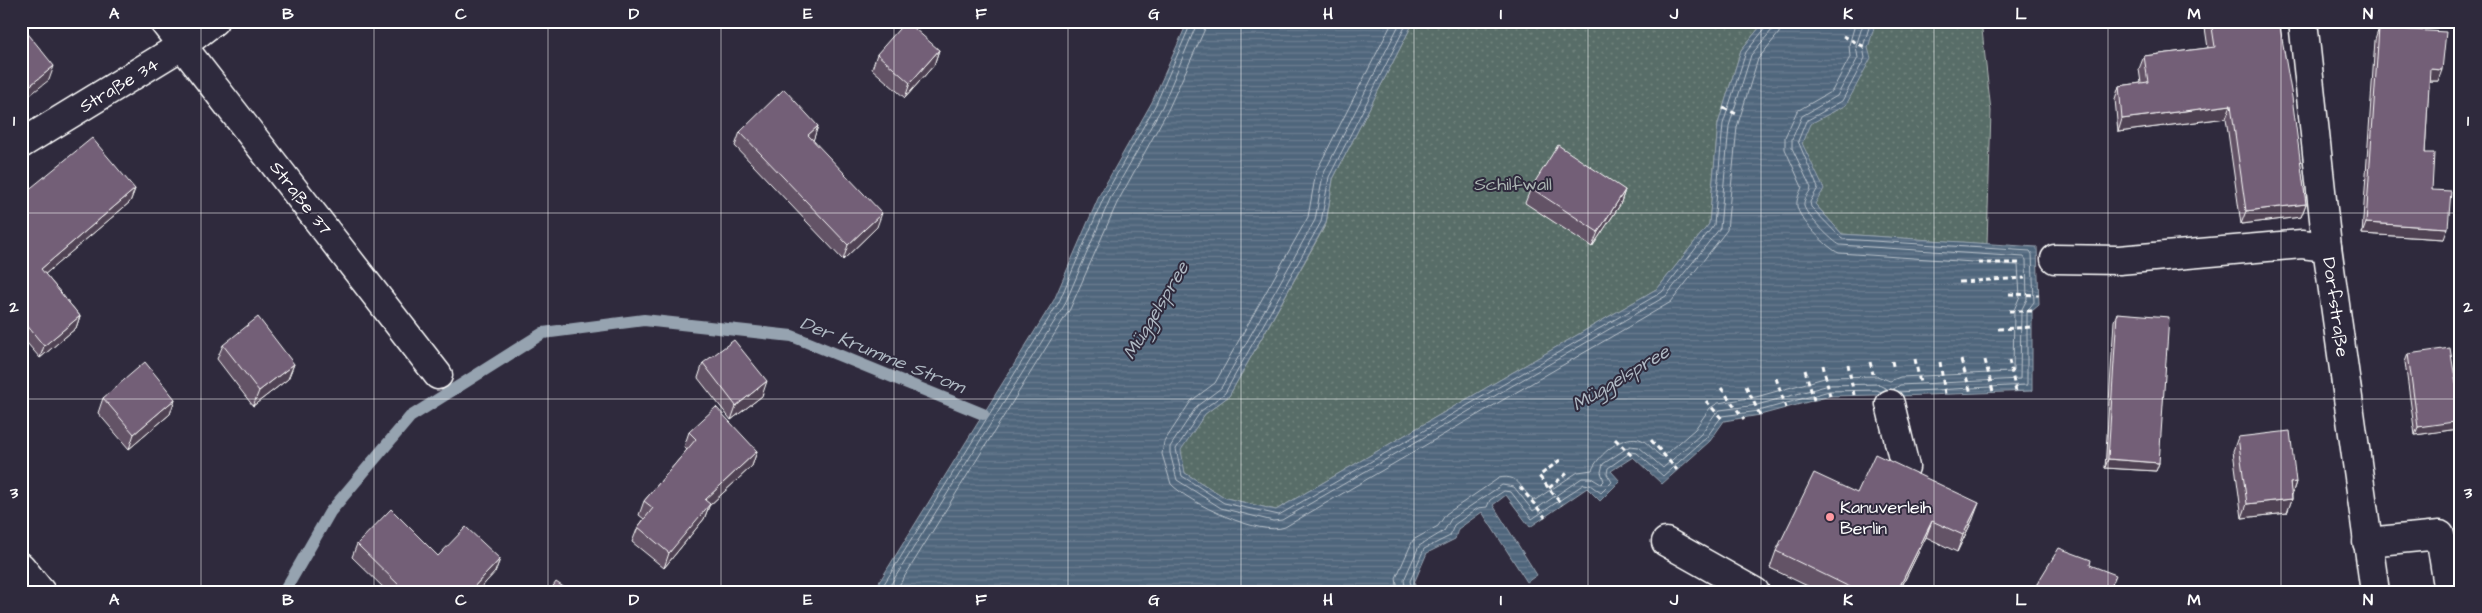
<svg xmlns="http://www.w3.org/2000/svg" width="2482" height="613" font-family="'Architects Daughter',sans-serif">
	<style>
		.grass { fill: url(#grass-dots); stroke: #acb6b3 }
		.water { fill: url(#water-rules); stroke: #96a3b0 }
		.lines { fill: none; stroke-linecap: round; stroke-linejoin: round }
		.shore { stroke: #b9c2cb; stroke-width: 1 }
		.stream { stroke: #96a3b0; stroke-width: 12 }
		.minor-casing { stroke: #fff; stroke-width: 31 }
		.path { stroke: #fff; stroke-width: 3; stroke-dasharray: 5 4; stroke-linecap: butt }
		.minor { stroke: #2f2a3d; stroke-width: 28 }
		.wall { fill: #635266; stroke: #fff }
		.shaded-wall { fill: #504253; stroke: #fff }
		.building { fill: #735f77; stroke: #fff }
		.grid { fill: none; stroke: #fff; stroke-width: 1; stroke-opacity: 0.55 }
		.poi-dot { fill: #ff9aa2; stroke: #2f2a3d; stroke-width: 2 }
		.labels { text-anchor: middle; stroke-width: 4; stroke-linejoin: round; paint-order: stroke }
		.street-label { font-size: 18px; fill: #fff; stroke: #2f2a3d }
		.park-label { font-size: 18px; fill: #acb6b3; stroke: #2f2a3d }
		.poi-label { font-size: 18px; fill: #fff; stroke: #2f2a3d; text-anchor: start }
		.water-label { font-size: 19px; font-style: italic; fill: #b0bac4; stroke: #2f2a3d }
		.neatline { fill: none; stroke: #fff; stroke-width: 2 }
		.grid-label { font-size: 16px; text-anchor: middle; font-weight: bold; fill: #fff }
	</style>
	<defs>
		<pattern id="grass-dots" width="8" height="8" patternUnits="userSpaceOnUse" patternTransform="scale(1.25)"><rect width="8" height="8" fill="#586d67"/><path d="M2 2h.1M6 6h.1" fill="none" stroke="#71837e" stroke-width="1.8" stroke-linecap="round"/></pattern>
		<pattern id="water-rules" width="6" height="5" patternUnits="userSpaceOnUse" patternTransform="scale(1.25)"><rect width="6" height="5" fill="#50667c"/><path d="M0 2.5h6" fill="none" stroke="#6a7d90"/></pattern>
	</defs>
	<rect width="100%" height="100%" fill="#2f2a3d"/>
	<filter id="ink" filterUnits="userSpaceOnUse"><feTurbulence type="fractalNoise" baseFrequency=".02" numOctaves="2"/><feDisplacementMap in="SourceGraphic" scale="10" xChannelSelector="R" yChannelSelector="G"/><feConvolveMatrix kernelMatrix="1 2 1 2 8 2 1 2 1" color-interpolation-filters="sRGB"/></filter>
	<g filter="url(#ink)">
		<g class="grass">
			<path d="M1414,21H1765L1741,50L1718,124L1709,224L1658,288L1276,510L1226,498L1185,473L1180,450L1205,414L1229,396L1326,224L1333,179Z"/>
			<path d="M1876,21H1981L1991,111L1987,244L1842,234L1815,204L1802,143L1809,124L1846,105Z"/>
		</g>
		<path class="water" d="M1188,21H1414L1333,179L1326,223L1229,396L1205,414L1181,450L1185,473L1226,498L1276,510L1658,288L1709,224L1718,124L1741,50L1765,21H1876L1868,48L1871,58L1846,105L1810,124L1802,143L1824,189L1815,204L1842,234L2037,247L2039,305L2032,311V391L1900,396L1880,404L1877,395L1830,396L1760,415L1724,421L1710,441L1662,484L1633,457L1611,471L1620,481L1600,501L1587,488L1530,527L1506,495L1493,505L1537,575L1527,582L1482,512L1458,529L1455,539L1427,553L1414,583L1418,592H873L1054,300L1100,194L1152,102Z"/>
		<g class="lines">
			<g class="shore">
				<path d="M1393,21L1316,172L1308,217L1215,383L1191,401L1164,442L1162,454L1171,484C1189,503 1260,537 1285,527L1671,302L1727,230L1737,127L1758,59L1779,33L1782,21"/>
				<path d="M1401,21L1323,175L1315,220L1221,388L1197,406L1170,447V453L1177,480L1221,508L1273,521L1282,520L1666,296L1720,228L1729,126L1751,55L1772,30L1775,21"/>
				<path d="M1408,21L1329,177L1321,222L1225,393L1201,411L1176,449L1182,476L1224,503L1279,515L1662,292L1714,225L1723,124L1746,52L1767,26L1768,21"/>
				<path d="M1864,21L1856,46L1858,58L1837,96L1802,116L1792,139V148L1811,188C1809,194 1803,199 1804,206C1806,215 1833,242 1840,245L2024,257L2026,260L2027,299L2021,311L2020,379L1900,385L1892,390"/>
				<path d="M1871,21L1863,47L1865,58L1842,101L1806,121L1798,141L1818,188L1810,202L1811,207L1842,239L2030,251L2032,254L2034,302L2027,311V385L1898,392"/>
				<path d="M879,592L1059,302L1104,197L1156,104L1192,21"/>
				<path d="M886,592L1064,306L1110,199L1162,107L1198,21"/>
				<path d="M895,592L1070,309L1117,203L1168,110L1204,31L1206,21"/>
				<path d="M1398,592L1396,578L1413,540L1438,526L1446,514L1499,478C1521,473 1521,493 1535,500L1578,472L1592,470C1598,455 1624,432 1642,440C1650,444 1655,454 1663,457L1695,429L1710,408L1718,403L1756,397L1828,377L1877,376L1890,381L1900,377L2013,372L2014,310L2020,296L2018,265L1839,253C1828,249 1798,218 1797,206C1796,199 1800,193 1802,187L1785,149V137L1797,111L1832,91L1850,57L1849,45L1856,21"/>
				<path d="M1406,592L1404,580L1419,546L1444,531L1451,519L1502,485L1514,487L1533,511L1582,478H1591L1601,484L1604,481L1601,472L1603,464L1630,446L1639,447L1663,468L1701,434L1715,414L1720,410L1757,405L1829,385L1877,384L1887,389"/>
				<path d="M1413,592L1410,581L1424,549L1450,536L1454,525L1478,508L1487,507L1490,500L1504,491L1511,492L1532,519L1584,484L1590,485L1601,493L1612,482L1607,474L1608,468L1631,452L1637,453L1663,476L1706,438L1722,416L1759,411L1829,391L1877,390L1881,392"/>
			</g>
			<path class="stream" d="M284,592L330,512L410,417L543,333L644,320L792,336L983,414"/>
			<defs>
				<g id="minor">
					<path d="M163,21L438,375"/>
					<path d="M2303,21L2327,247L2375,592"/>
					<path d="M21,144L183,45L214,21"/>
					<path d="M2055,259L2119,260L2302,244L2327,247"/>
					<path d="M1890,404L1905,467"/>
					<path d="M1666,542L1755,592"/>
					<path d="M2367,542L2440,535L2449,592"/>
					<path d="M21,567L41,592"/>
				</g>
			</defs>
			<use href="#minor" class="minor-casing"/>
			<g class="path">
				<path d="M1843,36L1867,48"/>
				<path d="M1723,108L1737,114"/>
				<path d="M1978,263H2020"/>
				<path d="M1959,282L2025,278"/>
				<path d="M2009,294L2039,295"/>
				<path d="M2009,311H2032"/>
				<path d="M1998,329L2032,327"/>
				<path d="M1915,359L1920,383"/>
				<path d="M1961,360L1971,393"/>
				<path d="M1985,360L1993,392"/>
				<path d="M2009,360L2016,392"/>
				<path d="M1892,361L1894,370"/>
				<path d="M1870,362L1873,374"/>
				<path d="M1940,362L1945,394"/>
				<path d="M1848,364L1854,395"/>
				<path d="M1823,365L1830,396"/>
				<path d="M1805,370L1814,400"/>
				<path d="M1776,378L1786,408"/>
				<path d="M1746,386L1760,415"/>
				<path d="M1721,388L1744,419"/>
				<path d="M1706,401L1724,421"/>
				<path d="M1615,439L1633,457"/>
				<path d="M1651,440L1677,470"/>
				<path d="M1560,460L1539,476L1562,505"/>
				<path d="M1520,487L1545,517"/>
				<path d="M1549,488L1570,471"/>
			</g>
			<use href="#minor" class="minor"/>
		</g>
		<g class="wall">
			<path d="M2204,21H2279L2306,204L2301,217L2241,224L2226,118L2118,132L2115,99L2119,86L2141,83L2139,69L2144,56L2208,48Z"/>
			<path d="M2379,28L2438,81H2429L2425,153L2432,190L2444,239L2362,234L2375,40Z"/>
			<path d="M939,50L934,65L905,98L872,69L877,54Z"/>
			<path d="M818,126L813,140L877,227L843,260L735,146L740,132Z"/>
			<path d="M1531,188L1625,190L1620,205L1592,247L1525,203Z"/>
			<path d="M135,189L130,202L45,274L80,316L76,328L40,358L21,336V196Z"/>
			<path d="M2117,313L2159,463L2156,471L2105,468L2114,321Z"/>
			<path d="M223,345L294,364L288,379L253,406L217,359Z"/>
			<path d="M2408,354L2456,384L2461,383V425H2459L2458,429L2415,435L2405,362Z"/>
			<path d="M703,363L762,396L731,420L698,378Z"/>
			<path d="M103,398L175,399L170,414L129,449L98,413Z"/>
			<path d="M689,432L757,451L752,466L709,506L704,519L664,568L632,542L638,527L644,519L639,515L644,501L687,450L684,447Z"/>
			<path d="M2238,437L2296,482L2292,495V499L2287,513L2242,518L2233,451Z"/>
			<path d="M1857,493L1973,519L1957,552L1926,537L1899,592H1820L1770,568L1776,551Z"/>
			<path d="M357,544L438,556L500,559L495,572L477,592H388L352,557Z"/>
		</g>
		<g class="shaded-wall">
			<path d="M939,50L934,65L905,98L910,83Z"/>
			<path d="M54,66L49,80L21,102V93Z"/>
			<path d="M2430,69L2442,70L2438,81H2426Z"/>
			<path d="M2231,105L2226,118L2118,132L2122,119Z"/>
			<path d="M818,126L813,141L808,135Z"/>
			<path d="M135,189L130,202L37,281L41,269Z"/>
			<path d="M1625,190L1620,205L1592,247L1598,232Z"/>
			<path d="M2306,204L2301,217L2241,224L2246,211Z"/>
			<path d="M882,213L877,227L843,260L848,245Z"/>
			<path d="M2366,223L2448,228L2444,239L2362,234Z"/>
			<path d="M80,316L76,328L40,358L44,346Z"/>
			<path d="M294,364L288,379L253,406L259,391Z"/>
			<path d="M767,381L762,396L731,420L736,406Z"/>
			<path d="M175,399L170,414L129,449L134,434Z"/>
			<path d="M2461,417V425H2459L2458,429L2415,435L2418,427Z"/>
			<path d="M757,451L752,466L709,506L704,519L664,568L669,553L705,500Z"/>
			<path d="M2108,459L2159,463L2156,471L2105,468Z"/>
			<path d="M2296,482L2291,497L2290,483Z"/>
			<path d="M2292,499L2287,513L2242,518L2247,504Z"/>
			<path d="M1979,503L1973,519L1957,552L1963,535Z"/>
			<path d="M1932,521L1926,537L1899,592H1897Z"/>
			<path d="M500,559L495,572L477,592H469Z"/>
		</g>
		<g class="building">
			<path d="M906,21L939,50L910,83L877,54Z"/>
			<path d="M2211,21H2279L2292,97L2306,204L2246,211L2231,105L2122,119L2119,86L2148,82L2144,56L2215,47Z"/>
			<path d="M21,25L54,66L21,93Z"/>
			<path d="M2379,28L2446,32L2442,70L2430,69L2425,153H2434L2432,190L2451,191L2448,228L2366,223Z"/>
			<path d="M784,89L818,126L808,135L882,213L848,245L740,132Z"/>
			<path d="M92,138L135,189L41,269L80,316L44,346L21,318L25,315L21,311V196Z"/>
			<path d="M1558,145L1625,190L1598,232L1531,188Z"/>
			<path d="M2117,313L2169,317L2159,463L2108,459Z"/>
			<path d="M258,317L294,364L259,391L223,345Z"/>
			<path d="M734,340L767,381L736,406L703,363Z"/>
			<path d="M2450,348L2456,384L2461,383V421L2418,427L2408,354Z"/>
			<path d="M145,362L175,399L134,434L103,398Z"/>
			<path d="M716,407L757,451L705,500L710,504L669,553L638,527L653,508L644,501L696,439L689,432Z"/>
			<path d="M2290,431L2296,482L2290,483L2292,499L2247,504L2238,437Z"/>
			<path d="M1875,454L1979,503L1963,535L1932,521L1897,592H1860L1776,551L1814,473L1857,493Z"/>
			<path d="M391,509L438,556L466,527L500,559L469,592H404L405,591L357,544Z"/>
			<path d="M2059,548L2091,560L2090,565L2116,575L2109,592H2032Z"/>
			<path d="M556,582L571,592H549Z"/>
		</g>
	</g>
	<path class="grid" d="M201,21V592M374,21V592M548,21V592M721,21V592M894,21V592M1068,21V592M1241,21V592M1414,21V592M1588,21V592M1761,21V592M1934,21V592M2108,21V592M2281,21V592M21,213H2461M21,399H2461"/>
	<circle class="poi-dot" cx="1830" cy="517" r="5"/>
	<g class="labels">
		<g class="street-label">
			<text transform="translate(119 85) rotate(-31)" y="6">Straße 34</text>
			<text transform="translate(301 198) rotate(52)" y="6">Straße 37</text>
			<text transform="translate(2336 307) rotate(82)" y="6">Dorfstraße</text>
		</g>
		<g class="park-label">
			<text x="1513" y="190">Schilfwall</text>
		</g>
		<g class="poi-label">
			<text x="1840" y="513">Kanuverleih<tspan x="1840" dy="21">Berlin</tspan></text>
		</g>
		<g class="water-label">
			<text transform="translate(1155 310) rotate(-59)" y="7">Müggelspree</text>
			<text transform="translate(883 354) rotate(22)" y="7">Der Krumme Strom</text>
			<text transform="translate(1620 377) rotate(-31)" y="7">Müggelspree</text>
		</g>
	</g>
	<rect width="2482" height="613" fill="none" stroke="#2f2a3d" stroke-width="55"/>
	<rect x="28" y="28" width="2426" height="558" class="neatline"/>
	<g class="grid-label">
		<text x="114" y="19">A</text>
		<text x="288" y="19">B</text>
		<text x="461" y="19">C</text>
		<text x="634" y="19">D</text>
		<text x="808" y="19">E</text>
		<text x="981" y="19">F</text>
		<text x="1154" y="19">G</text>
		<text x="1328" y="19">H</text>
		<text x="1501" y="19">I</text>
		<text x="1674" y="19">J</text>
		<text x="1848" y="19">K</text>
		<text x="2021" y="19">L</text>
		<text x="2194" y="19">M</text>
		<text x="2368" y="19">N</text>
		<text x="14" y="126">1</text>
		<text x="2468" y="126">1</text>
		<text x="14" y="312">2</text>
		<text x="2468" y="312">2</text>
		<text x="14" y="498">3</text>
		<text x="2468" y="498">3</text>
		<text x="114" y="605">A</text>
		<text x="288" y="605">B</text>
		<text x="461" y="605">C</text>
		<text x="634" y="605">D</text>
		<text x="808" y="605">E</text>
		<text x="981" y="605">F</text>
		<text x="1154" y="605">G</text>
		<text x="1328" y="605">H</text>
		<text x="1501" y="605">I</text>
		<text x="1674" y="605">J</text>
		<text x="1848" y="605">K</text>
		<text x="2021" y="605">L</text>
		<text x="2194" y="605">M</text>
		<text x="2368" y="605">N</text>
	</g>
</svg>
